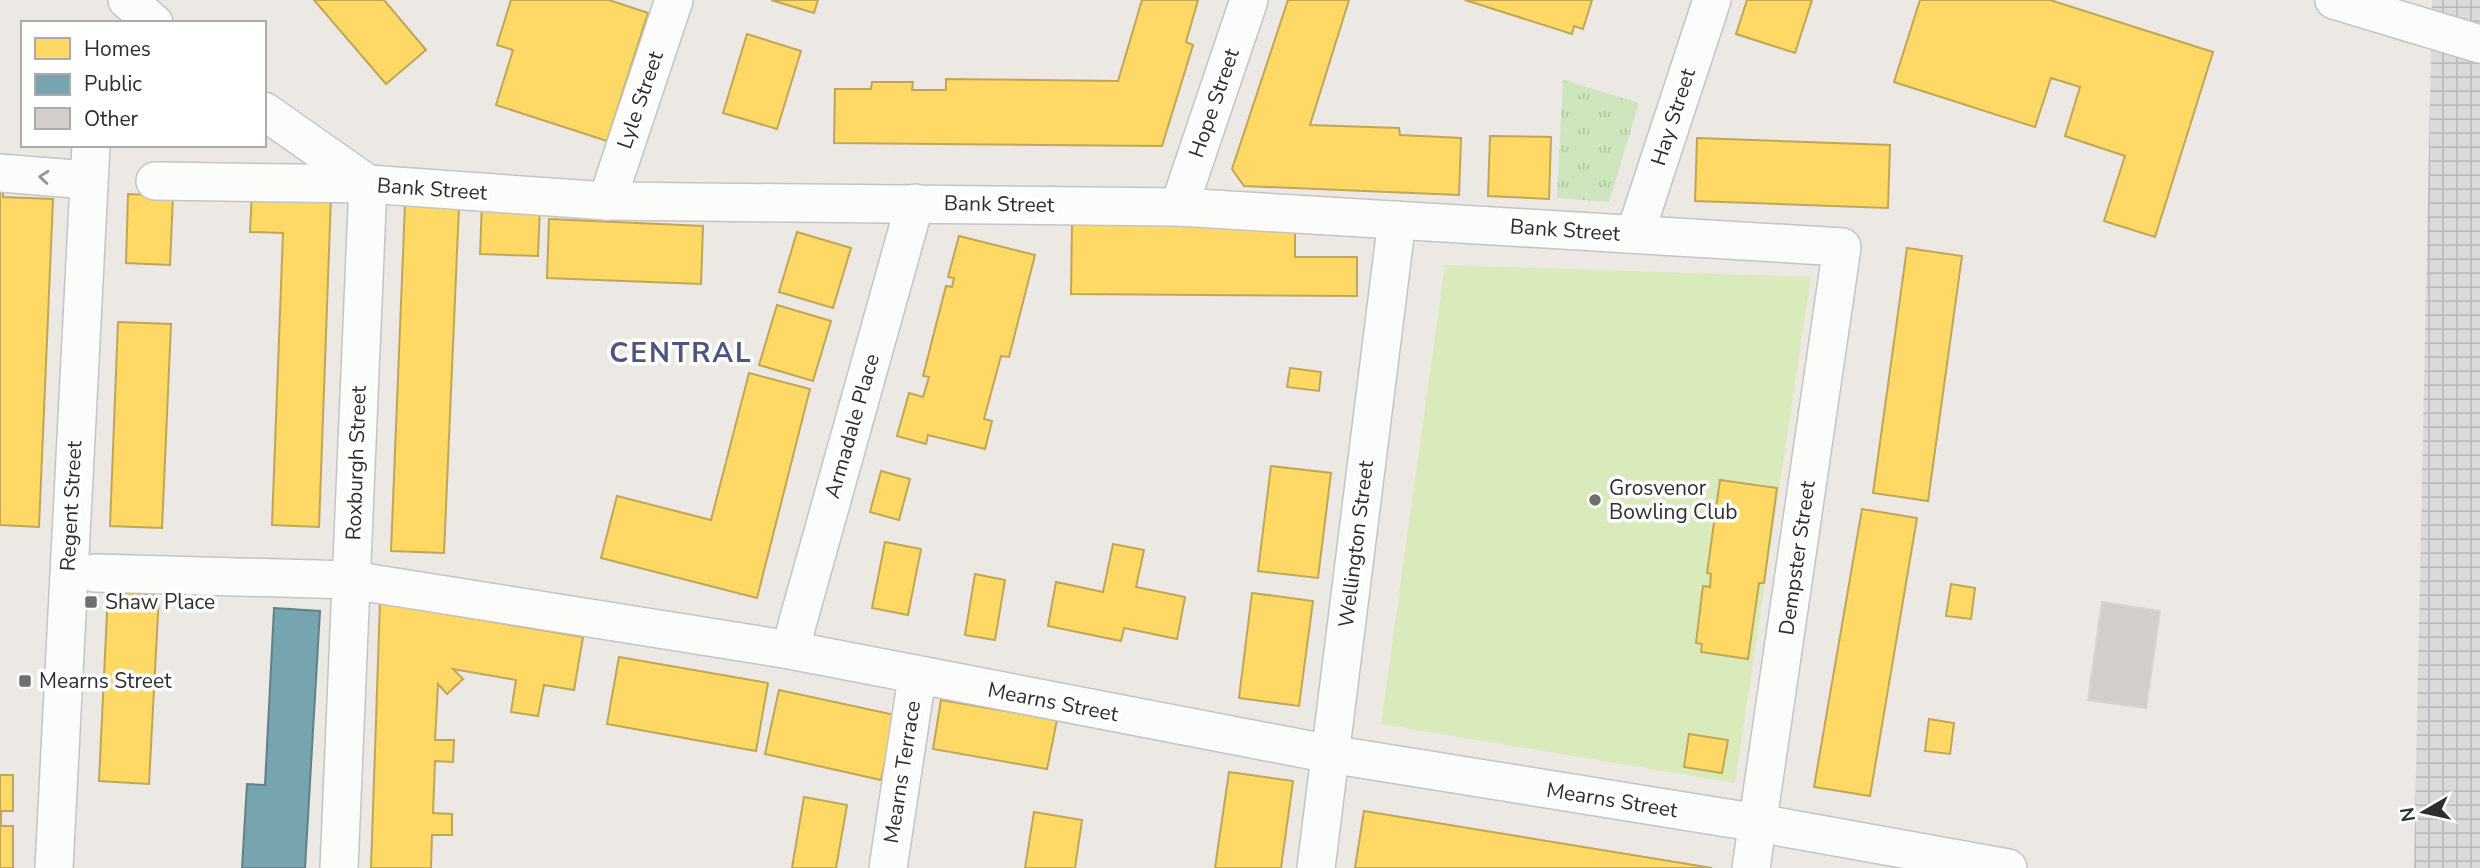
<svg xmlns="http://www.w3.org/2000/svg" width="2480" height="868" font-family="'Nunito Sans',sans-serif">
	<style>
		.industrial { fill: url(#industrial-grid) }
		.park { fill: url(#park-tufts) }
		.pitch { fill: #d9eabb }
		.homes { fill: #ffd966; stroke: #c0a655; stroke-width: 2 }
		.public { fill: #76a5af; stroke: #608188; stroke-width: 2 }
		.building { fill: #d1cecb; stroke: #d7d4d0; stroke-width: 2 }
		.lines { fill: none; stroke-linecap: round; stroke-linejoin: round }
		.minor-casing { stroke: #c5c4c5; stroke-width: 40 }
		.minor { stroke: #fcfcfb; stroke-width: 37 }
		.oneway { stroke: #959594 }
		.poi-dot { fill: #706f6e; stroke: #fff; stroke-width: 2.5 }
		.labels { text-anchor: middle; stroke-width: 7; stroke-linejoin: round; paint-order: stroke }
		.street-label { font-size: 21px; fill: #2e2e2e; stroke: #fff }
		.poi-label { font-size: 21px; fill: #2e2e2e; stroke: #fff; text-anchor: start }
		.district-label { font-size: 28px; font-weight: bold; letter-spacing: 2px; fill: #4d5680; stroke: #fff }
	</style>
	<defs>
		<pattern id="industrial-grid" width="8" height="8" patternUnits="userSpaceOnUse" patternTransform="scale(1.75)"><rect width="8" height="8" fill="#dcd9db"/><path d="M0 4h8M4 0v8" fill="none" stroke="#bdbbbc"/></pattern>
		<pattern id="park-tufts" width="24" height="20" patternUnits="userSpaceOnUse" patternTransform="scale(1.75)"><rect width="24" height="20" fill="#cee6be"/><path d="M3 7l-1-3M5 7V3M7 7l1-3M15 17l-1-3M17 17v-4M19 17l1-3" fill="none" stroke="#b1c6a4"/></pattern>
	</defs>
	<rect width="100%" height="100%" fill="#ece8e4"/>
	<path class="industrial" d="M2432,0H2480V868H2414Z"/>
	<path class="park" d="M1563,80L1639,103L1609,202L1557,198Z"/>
	<path class="pitch" d="M1445,265L1811,277L1735,783L1381,724Z"/>
	<g class="homes">
		<path d="M314,0H384L426,50L386,84Z"/>
		<path d="M511,0H609L648,13L607,141L496,105L513,50L497,45Z"/>
		<path d="M771,0H818L814,13Z"/>
		<path d="M1142,0H1198L1186,42L1193,45L1162,146L834,143L835,89H871L872,82H913L912,90H946V79L1118,81Z"/>
		<path d="M1288,0H1349L1310,125L1399,128L1400,135L1461,138L1459,195L1244,186L1232,169Z"/>
		<path d="M1465,0H1592L1583,29L1574,26L1572,34Z"/>
		<path d="M1747,0H1812L1795,53L1736,34Z"/>
		<path d="M1920,0H2050L2213,52L2155,237L2104,221L2125,156L2065,136L2080,87L2051,78L2035,127L1894,82Z"/>
		<path d="M747,34L801,51L777,129L723,113Z"/>
		<path d="M1490,136L1551,137L1549,199L1488,196Z"/>
		<path d="M1697,138L1890,145L1888,208L1695,201Z"/>
		<path d="M0,183H3V197L53,199L39,527L0,525Z"/>
		<path d="M252,193L331,196L319,527L272,525L283,233L250,232Z"/>
		<path d="M128,194L173,196L170,265L126,263Z"/>
		<path d="M482,203L540,205L538,256L480,254Z"/>
		<path d="M405,204L459,206L444,553L391,551Z"/>
		<path d="M549,219L703,226L701,284L547,278Z"/>
		<path d="M1072,223L1295,225V257H1357V296L1071,294Z"/>
		<path d="M797,232L851,248L833,308L779,292Z"/>
		<path d="M959,236L1035,255L1009,357L1001,356L984,419L992,421L985,449L928,435L926,444L897,436L909,393L923,397L929,377L923,376L946,286L952,287L954,278L948,277Z"/>
		<path d="M1907,248L1962,256L1928,501L1873,493Z"/>
		<path d="M777,305L831,321L813,381L759,365Z"/>
		<path d="M118,322L171,324L162,528L110,526Z"/>
		<path d="M1290,368L1321,372L1319,391L1287,387Z"/>
		<path d="M749,373L810,389L757,598L601,558L617,496L711,520Z"/>
		<path d="M1271,466L1331,473L1318,578L1258,571Z"/>
		<path d="M881,471L910,479L899,520L870,512Z"/>
		<path d="M1720,480L1777,488L1764,583H1759L1748,659L1701,652L1702,644L1696,643L1703,586L1710,587L1711,574L1707,573Z"/>
		<path d="M1862,509L1917,518L1870,796L1814,787Z"/>
		<path d="M885,542L921,549L908,615L872,608Z"/>
		<path d="M1113,544L1144,550L1136,587L1185,597L1177,639L1124,628L1121,641L1048,626L1056,582L1103,592Z"/>
		<path d="M975,574L1005,580L995,640L965,635Z"/>
		<path d="M1951,584L1975,588L1971,619L1946,616Z"/>
		<path d="M108,592L159,595L149,784L99,781Z"/>
		<path d="M1252,593L1313,601L1299,706L1239,698Z"/>
		<path d="M380,603L583,637L574,690L544,685L538,716L511,712L516,680L453,669L463,679L447,694L438,684L435,740H454L453,762L435,761L433,813L452,814V835H432L431,868H371Z"/>
		<path d="M619,657L768,683L756,751L607,724Z"/>
		<path d="M779,690L895,715L881,780L765,754Z"/>
		<path d="M941,700L1057,720L1047,769L933,749Z"/>
		<path d="M1929,719L1954,723L1950,754L1925,751Z"/>
		<path d="M1689,734L1728,740L1722,773L1684,767Z"/>
		<path d="M1229,772L1293,781L1281,868H1215Z"/>
		<path d="M0,775H13V811H1V826H13V868H0Z"/>
		<path d="M804,797L847,805L836,868H792Z"/>
		<path d="M1364,811L1712,868H1355Z"/>
		<path d="M1034,812L1082,820L1075,868H1025Z"/>
	</g>
	<path class="public" d="M274,608L320,611L305,868H242L247,784L265,785Z"/>
	<path class="building" d="M2102,602L2160,611L2146,708L2088,700Z"/>
	<g class="lines">
		<defs>
			<g id="minor">
				<path d="M127,0L154,23"/>
				<path d="M2334,0L2480,44"/>
				<path d="M264,111L368,184L339,868"/>
				<path d="M0,173L87,180"/>
				<path d="M155,181L368,184L607,201L1179,207L1842,247L1751,868"/>
				<path d="M607,201L674,0"/>
				<path d="M1179,207L1249,0"/>
				<path d="M1635,234L1712,0"/>
				<path d="M95,573L351,580L790,650L1330,754L1758,823L2008,868"/>
				<path d="M790,650L915,203"/>
				<path d="M54,868L91,145"/>
				<path d="M888,868L917,677"/>
				<path d="M1316,868L1397,220"/>
			</g>
		</defs>
		<use href="#minor" class="minor-casing"/>
		<use href="#minor" class="minor"/>
	</g>
	<defs><path id="oneway-chevron" d="M-2-3.5L2.5 0L-2 3.5" fill="none" stroke-width="1.6" stroke-linecap="round" stroke-linejoin="round" transform="scale(1.75)"/></defs>
	<use class="oneway" href="#oneway-chevron" transform="translate(44 177) rotate(-175)"/>
	<g class="poi-dot">
		<circle cx="1595" cy="500" r="7"/>
		<rect x="84" y="595" width="14" height="14" rx="3.5"/>
		<rect x="18" y="674" width="14" height="14" rx="3.5"/>
	</g>
	<g class="labels">
		<g class="street-label">
			<text transform="translate(640 100) rotate(-71)" y="7">Lyle Street</text>
			<text transform="translate(1214 103) rotate(-71)" y="7">Hope Street</text>
			<text transform="translate(1673 117) rotate(-72)" y="7">Hay Street</text>
			<text transform="translate(432 189) rotate(4)" y="7">Bank Street</text>
			<text transform="translate(999 204) rotate(1)" y="7">Bank Street</text>
			<text transform="translate(1565 230) rotate(4)" y="7">Bank Street</text>
			<text transform="translate(852 426) rotate(-74)" y="7">Armadale Place</text>
			<text transform="translate(356 463) rotate(-88)" y="7">Roxburgh Street</text>
			<text transform="translate(71 506) rotate(-87)" y="7">Regent Street</text>
			<text transform="translate(1356 544) rotate(-83)" y="7">Wellington Street</text>
			<text transform="translate(1797 558) rotate(-82)" y="7">Dempster Street</text>
			<text transform="translate(1053 702) rotate(11)" y="7">Mearns Street</text>
			<text transform="translate(902 772) rotate(-81)" y="7">Mearns Terrace</text>
			<text transform="translate(1612 800) rotate(9)" y="7">Mearns Street</text>
		</g>
		<g class="poi-label">
			<text x="1609" y="495">Grosvenor<tspan x="1609" dy="24">Bowling Club</tspan></text>
			<text x="105" y="609">Shaw Place</text>
			<text x="39" y="688">Mearns Street</text>
		</g>
		<g class="district-label">
			<text x="681" y="362">CENTRAL</text>
		</g>
	</g>
	<rect x="21" y="21" width="245" height="126" fill="#ffffff" stroke="#ababab" stroke-width="2"/>
	<rect x="35" y="38" width="35" height="21" fill="#ffd966" stroke="#ababab" stroke-width="2"/>
	<text x="84" y="56" font-size="21" fill="#2e2e2e">Homes</text>
	<rect x="35" y="74" width="35" height="21" fill="#76a5af" stroke="#ababab" stroke-width="2"/>
	<text x="84" y="91" font-size="21" fill="#2e2e2e">Public</text>
	<rect x="35" y="108" width="35" height="21" fill="#d1cecb" stroke="#ababab" stroke-width="2"/>
	<text x="84" y="126" font-size="21" fill="#2e2e2e">Other</text>
	<g transform="translate(2424 812) rotate(261)" stroke="#ffffff" stroke-width="5" paint-order="stroke">
	<path d="M0-5L12 26L0 18L-12 26Z" fill="#2e2e2e"/>
	<text y="-10" font-size="19" font-weight="bold" text-anchor="middle" fill="#2e2e2e">N</text>
	</g>
</svg>
